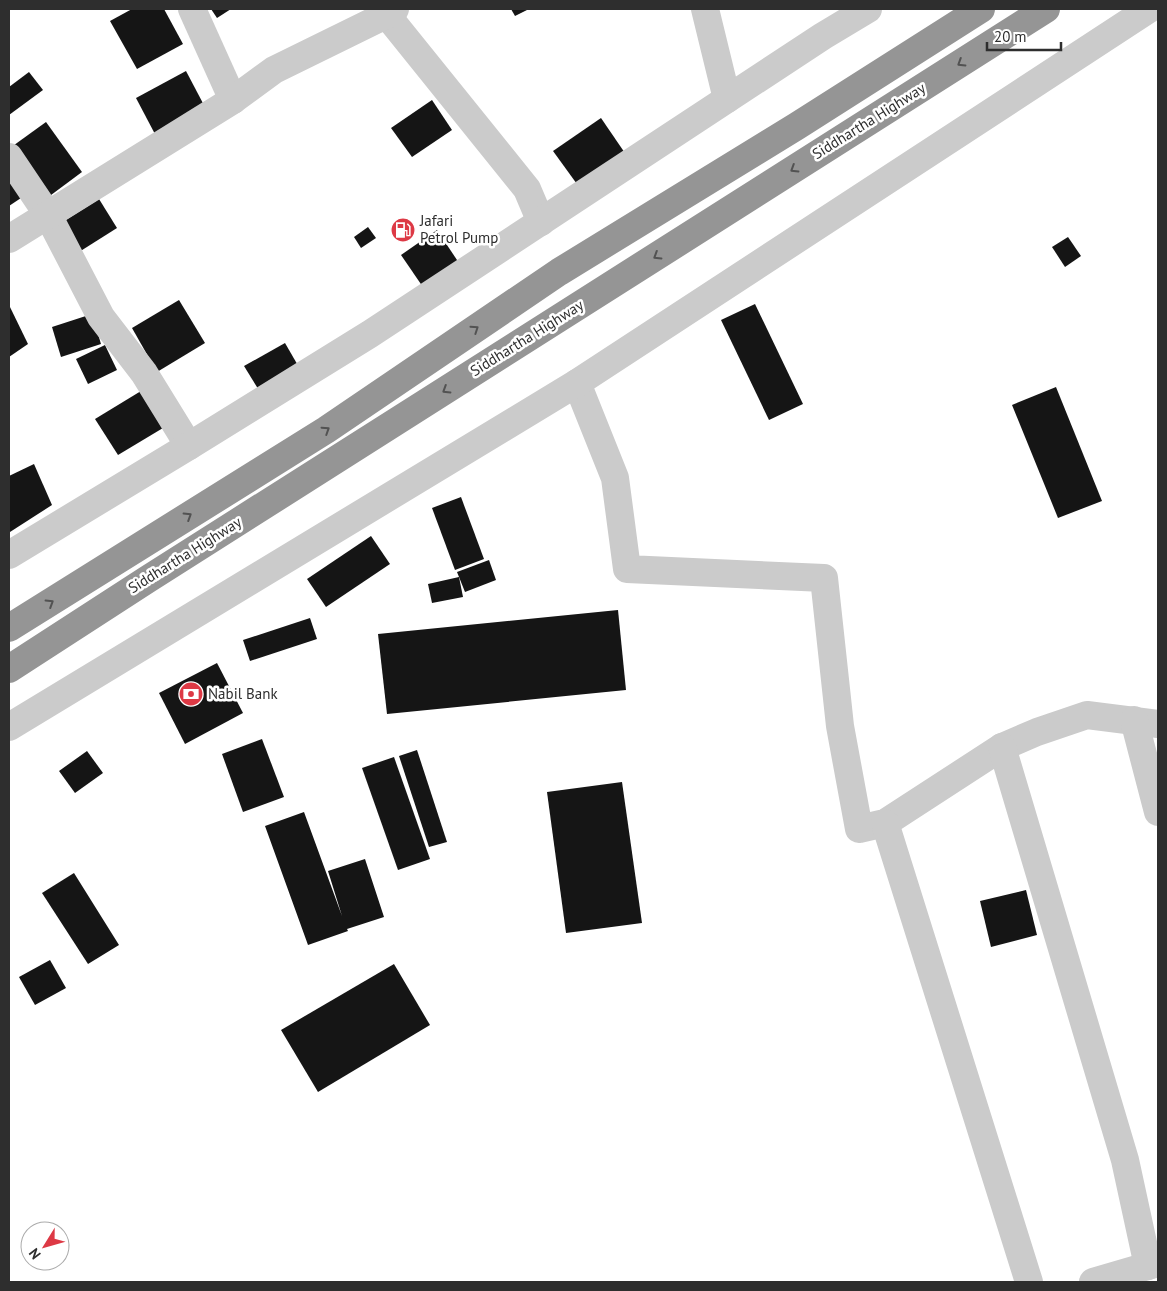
<svg xmlns="http://www.w3.org/2000/svg" width="1167" height="1291" font-family="'PT Sans',sans-serif">
	<style>
		.building { fill: #151515 }
		.lines { fill: none; stroke-linecap: round; stroke-linejoin: round }
		.minor { stroke: #cbcbcb; stroke-width: 28 }
		.highway { stroke: #959595; stroke-width: 28 }
		.oneway { stroke: #525252 }
		.labels { text-anchor: middle; stroke-width: 5; stroke-linejoin: round; paint-order: stroke }
		.street-label { font-size: 15px; fill: #2e2e2e; stroke: #fff }
		.poi-label { font-size: 15px; fill: #2e2e2e; stroke: #fff; text-anchor: start }
	</style>
	<rect width="100%" height="100%" fill="#fff"/>
	<g class="building">
		<path d="M132,9H164L183,44L137,69L110,21Z"/>
		<path d="M211,9H231L217,18Z"/>
		<path d="M511,9H529L515,16Z"/>
		<path d="M186,71L206,109L156,136L136,98Z"/>
		<path d="M29,72L43,90L9,115V87Z"/>
		<path d="M432,100L452,130L412,157L391,128Z"/>
		<path d="M601,118L629,159L582,191L553,151Z"/>
		<path d="M46,122L82,172L47,198L10,148Z"/>
		<path d="M9,166L27,194L9,206Z"/>
		<path d="M99,199L117,228L79,252L61,223Z"/>
		<path d="M368,227L376,238L361,248L354,237Z"/>
		<path d="M437,230L461,266L425,290L401,255Z"/>
		<path d="M1068,237L1081,256L1065,267L1052,247Z"/>
		<path d="M179,300L205,343L157,372L132,328Z"/>
		<path d="M755,304L803,404L769,420L721,320Z"/>
		<path d="M9,305L28,344L9,357Z"/>
		<path d="M92,314L101,344L61,357L52,327Z"/>
		<path d="M285,343L300,369L260,392L244,366Z"/>
		<path d="M105,345L117,370L88,384L76,359Z"/>
		<path d="M1056,387L1102,501L1058,518L1012,405Z"/>
		<path d="M141,391L163,428L118,455L95,419Z"/>
		<path d="M34,464L52,505L10,532L9,530V476Z"/>
		<path d="M461,497L484,559L455,570L432,508Z"/>
		<path d="M371,536L390,564L326,607L307,579Z"/>
		<path d="M489,560L496,580L465,592L457,572Z"/>
		<path d="M459,577L463,597L432,603L428,584Z"/>
		<path d="M618,610L626,690L387,714L378,634Z"/>
		<path d="M310,618L317,639L250,661L243,640Z"/>
		<path d="M217,663L243,713L185,744L159,693Z"/>
		<path d="M262,739L284,797L243,812L222,754Z"/>
		<path d="M417,750L447,842L429,847L399,756Z"/>
		<path d="M87,751L103,773L75,793L59,771Z"/>
		<path d="M394,757L430,859L398,870L362,768Z"/>
		<path d="M622,782L642,923L566,933L547,792Z"/>
		<path d="M304,812L342,916L328,871L365,859L384,917L347,929L348,931L308,945L265,826Z"/>
		<path d="M74,873L119,945L88,964L42,893Z"/>
		<path d="M1026,890L1037,935L991,947L980,901Z"/>
		<path d="M50,960L66,988L35,1005L19,977Z"/>
		<path d="M394,964L430,1025L318,1092L281,1030Z"/>
	</g>
	<g class="lines">
		<g class="minor">
			<path d="M192,9L233,100"/>
			<path d="M382,9L527,189L541,222"/>
			<path d="M705,9L727,99"/>
			<path d="M9,157L48,215L101,317L144,373L189,446"/>
			<path d="M9,239L233,100L274,70L386,15L395,9"/>
			<path d="M577,383L615,478L627,569L824,578L840,726L859,829L885,823L1002,747L1037,732L1087,715L1158,724"/>
			<path d="M9,555L189,446L370,334L823,36L868,9"/>
			<path d="M1134,720L1158,812"/>
			<path d="M9,727L577,383L1149,9"/>
			<path d="M1002,747L1125,1160L1148,1266"/>
			<path d="M885,823L1029,1282"/>
			<path d="M1093,1282L1158,1263"/>
		</g>
		<g class="highway">
			<path d="M9,628L326,430L559,272L797,126L981,9"/>
			<path d="M9,669L148,579L1046,9"/>
		</g>
	</g>
	<defs><path id="oneway-chevron" d="M-2-3.5L2.5 0L-2 3.5" fill="none" stroke-width="1.6" stroke-linecap="round" stroke-linejoin="round" transform="scale(1.25)"/></defs>
	<g class="oneway">
		<use href="#oneway-chevron" transform="translate(961 63) rotate(148)"/>
		<use href="#oneway-chevron" transform="translate(794 169) rotate(148)"/>
		<use href="#oneway-chevron" transform="translate(657 256) rotate(148)"/>
		<use href="#oneway-chevron" transform="translate(475 329) rotate(-34)"/>
		<use href="#oneway-chevron" transform="translate(446 390) rotate(148)"/>
		<use href="#oneway-chevron" transform="translate(326 430) rotate(-33)"/>
		<use href="#oneway-chevron" transform="translate(188 516) rotate(-32)"/>
		<use href="#oneway-chevron" transform="translate(50 603) rotate(-32)"/>
	</g>
	<defs>
		<symbol id="fuel-disc" viewBox="-11 -11 22 22"><circle r="9.5" fill="#dd3945" stroke="#fff"/><path d="M-5.5-6h7V0h2V4h1.3V-2.5L3-4.5l.8-.8L6-3V5H2.5V1h-1V6h-7ZM-4.2-4.7v3.2H.2V-4.7Z" fill="#fff"/></symbol>
		<symbol id="bank-disc" viewBox="-11 -11 22 22"><circle r="9.5" fill="#dd3945" stroke="#fff"/><path d="M-6-4H6V4H-6ZM0-2.3a2.3 2.3 0 1 0 0 4.6a2.3 2.3 0 1 0 0-4.6Z" fill="#fff"/></symbol>
	</defs>
	<g fill-rule="evenodd">
		<use href="#fuel-disc" x="389" y="216" width="28" height="28"/>
		<use href="#bank-disc" x="177" y="680" width="28" height="28"/>
	</g>
	<g class="labels">
		<g class="street-label">
			<text transform="translate(869 121) rotate(-32)" y="5">Siddhartha Highway</text>
			<text transform="translate(527 338) rotate(-32)" y="5">Siddhartha Highway</text>
			<text transform="translate(185 555) rotate(-32)" y="5">Siddhartha Highway</text>
		</g>
		<g class="poi-label">
			<text x="420" y="226">Jafari<tspan x="420" dy="17">Petrol Pump</tspan></text>
			<text x="208" y="699">Nabil Bank</text>
		</g>
	</g>
	<rect width="1167" height="1291" fill="none" stroke="#2e2e2e" stroke-width="20"/>
	<g transform="translate(45 1246) rotate(233)"><circle r="24" fill="#ffffff" stroke="#ababab"/>
	<path d="M0-4L9 19L0 12L-9 19Z" fill="#dd3945"/>
	<text y="-8" font-size="14" font-weight="bold" text-anchor="middle" fill="#2e2e2e">N</text>
	</g>
	<path d="M987 42v8h74v-8" fill="none" stroke="#2e2e2e" stroke-width="2.5"/>
	<text x="994" y="42" font-size="15" fill="#2e2e2e" stroke="#ffffff" stroke-width="4" paint-order="stroke">20 m</text>
</svg>
